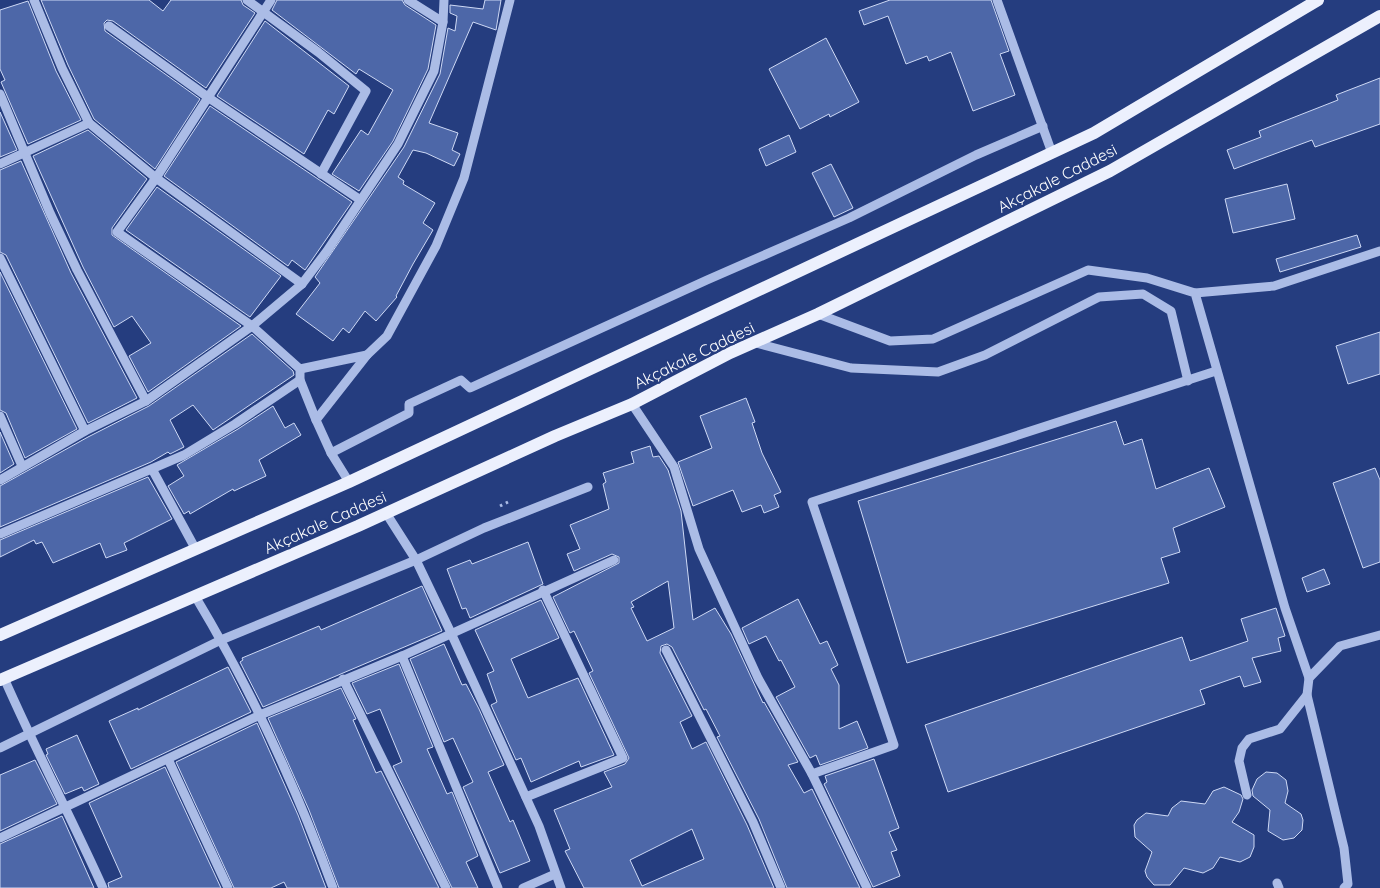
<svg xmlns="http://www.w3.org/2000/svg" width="1380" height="888" font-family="Quicksand,sans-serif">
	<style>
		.building { fill: #4d67a8; stroke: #ced9f5; fill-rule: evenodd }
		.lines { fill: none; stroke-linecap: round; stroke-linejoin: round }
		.path { stroke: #abbce6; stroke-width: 3; stroke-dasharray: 2.5 4; stroke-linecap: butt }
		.minor { stroke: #abbce6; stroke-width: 9 }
		.major { stroke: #ecf0fd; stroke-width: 12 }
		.labels { text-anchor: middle; stroke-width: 4.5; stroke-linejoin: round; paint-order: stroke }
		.street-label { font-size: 16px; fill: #fff; stroke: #253d7f }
	</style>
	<rect width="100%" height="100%" fill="#253d7f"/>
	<g class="building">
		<path d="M41,0H149L163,11L171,0H241L243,5L255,13L206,88L113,21L107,20L104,23L105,31L200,99L155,169L94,119L68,65Z"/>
		<path d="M277,0H402L405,5L436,25L428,69L393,141L359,191L332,174L361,130L368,135L393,90L359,69L356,74L272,10Z"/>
		<path d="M485,0H501L496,30L473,22L429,123L458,133L452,150L460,154L454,166L426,153L413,150L398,177L404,181L403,184L435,203L423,223L433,230L413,264L396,296L397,297L376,321L365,311L349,333L343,328L333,341L296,314L320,283L315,277L404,147L440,74L448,28L455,31L457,16L450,13V5L483,9Z"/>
		<path d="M890,0H991L1009,51L1000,54L1015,95L973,111L951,52L929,61L927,56L906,64L888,16L864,25L859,11Z"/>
		<path d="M28,1L56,71L81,120L28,144L1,82L5,80L0,69V10Z"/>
		<path d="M265,21L349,86L334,114L328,110L304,154L217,96Z"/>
		<path d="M826,38L859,102L830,117L829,114L800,129L769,69Z"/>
		<path d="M1380,78V124L1315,147L1312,140L1234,169L1227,150L1261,137L1259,131L1338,100L1336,95Z"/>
		<path d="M210,106L352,202L305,270L292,260L288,266L164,176Z"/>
		<path d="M0,112L17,150L0,157Z"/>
		<path d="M88,130L147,179L112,228V235L241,326L148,392L129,356L151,343L132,316L114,327L83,267L33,156Z"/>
		<path d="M789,135L796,152L766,166L759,149Z"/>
		<path d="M21,161L71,273L137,398L88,423L6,255L0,252V170Z"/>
		<path d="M831,164L853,208L834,217L812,173Z"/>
		<path d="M1287,184L1295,219L1233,233L1225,199Z"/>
		<path d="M157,187L281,276L250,317L126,230Z"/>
		<path d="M1357,235L1361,247L1280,272L1276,259Z"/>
		<path d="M0,272L77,429L25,458L6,413L0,410Z"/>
		<path d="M1380,332V374L1348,384L1336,346Z"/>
		<path d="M252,334L293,371L294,375L213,430L193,405L170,420L184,447L170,454L168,452L151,462L0,527V486L88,437L149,406Z"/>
		<path d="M746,398L755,422L752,423L762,453L781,492L774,495L779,507L764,513L761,505L742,512L733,490L693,506L678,462L712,448L700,416Z"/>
		<path d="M273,406L285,428L294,423L301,435L259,460L266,476L234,491L233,489L190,514L189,511L184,514L168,486L184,476L177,465L238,429Z"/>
		<path d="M1116,421L1124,445L1142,439L1156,489L1209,468L1225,507L1173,528L1180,552L1161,558L1169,583L907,663L858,501Z"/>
		<path d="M0,432L14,464L0,473Z"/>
		<path d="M650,446L653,457L659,456L668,470L681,511L693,620L715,608L731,634L763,703L764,702L798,762L788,765L804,793L812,789L860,888H787L759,819L717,737L720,736L706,709L704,710L672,647L667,644L661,646L660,653L692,716L680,722L692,749L706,742L747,825L774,888H584L565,851L570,849L554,810L612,787L604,772L625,764L629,758L589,673L593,671L574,631L570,633L553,597L619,563V557L612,554L574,571L567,554L580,549L570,525L609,509L603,484L606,482L603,473L634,463L631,452ZM668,581L674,628L647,641L631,608L634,607L631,602ZM692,829L704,859L642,886L630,860Z"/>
		<path d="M1375,468L1380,480V562L1363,568L1333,483Z"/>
		<path d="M148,477L172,519L124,543L127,550L106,558L100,543L53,563L42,542L36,544L34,540L0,557V540Z"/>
		<path d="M528,542L543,584L470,618L466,608L462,609L447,569L470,560L472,564Z"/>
		<path d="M1324,569L1330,584L1307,592L1302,578Z"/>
		<path d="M422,586L442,631L263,707L240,662L243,660L242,658L319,626L321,630Z"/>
		<path d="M798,599L820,644L827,641L838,665L831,669L839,685V729L857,721L868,748L820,765L816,755L810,758L776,697L795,687L781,660L779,661L766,636L749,644L742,628Z"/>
		<path d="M541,600L559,638L511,659L528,698L578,678L614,755L581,767L579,761L531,782L521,758L516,760L491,705L497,702L487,674L494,671L475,630Z"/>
		<path d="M1276,608L1285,636L1278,638L1281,651L1252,658L1261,682L1244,687L1240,676L1200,690L1205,704L948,792L925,725L1182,637L1190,661L1248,641L1241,619Z"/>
		<path d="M444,644L462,685L466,684L479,709L504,765L488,772L510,822L513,820L530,861L500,873L463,787L473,782L453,738L444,742L410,659Z"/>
		<path d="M399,664L433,747L427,749L447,794L452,792L478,856L466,862L478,888H452L393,766L402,762L380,709L367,714L352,683Z"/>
		<path d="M228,667L251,712L131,769L109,721L138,708V710Z"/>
		<path d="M341,688L356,719L353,720L376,773L381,771L439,888H339L309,810L268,718Z"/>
		<path d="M257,723L298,815L326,888H287L284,882L271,888H234L176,762Z"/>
		<path d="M77,735L99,784L84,791L82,787L65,794L46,755L48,754L46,749Z"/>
		<path d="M874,759L899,828L889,832L897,850L891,852L900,876L873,887L824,784L827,782L825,776Z"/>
		<path d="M35,760L57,804L0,831V775Z"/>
		<path d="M165,767L221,888H109L108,883L122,877L89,803Z"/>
		<path d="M1266,772L1277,773L1286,780L1288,791L1285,803L1301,814L1303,820L1302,830L1294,838L1283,840L1268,831L1270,810L1253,796L1252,790L1257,779Z"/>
		<path d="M1224,787L1241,795L1243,799L1239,812L1232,822L1254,835V847L1250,857L1240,862L1220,857L1213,868L1203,873L1184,868L1170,885H1154L1147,877L1145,871L1152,852L1135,837L1134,825L1137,820L1146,813L1168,816L1172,808L1181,801L1205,804L1213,791Z"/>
		<path d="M62,816L94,888H0V844Z"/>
	</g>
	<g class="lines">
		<path class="path" d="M500,506L508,502"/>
		<g class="minor">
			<path d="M34,0L62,68L89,123"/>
			<path d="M247,0L318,52L366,91L321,174"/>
			<path d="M271,0L156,178L117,232L252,326L300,369V380L316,420"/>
			<path d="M408,0L443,22"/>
			<path d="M997,0L1052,153"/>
			<path d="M109,26L209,98L359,199"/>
			<path d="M0,94L50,213L77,270L146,401"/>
			<path d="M0,164L89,123L156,178L302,284"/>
			<path d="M0,258L85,431"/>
			<path d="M1195,293L1274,286L1380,251"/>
			<path d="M818,314L890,341L933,339L1088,270L1147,278L1195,293L1285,608L1309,678"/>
			<path d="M756,343L851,368L938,372L985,355L1099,297L1143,294L1171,311L1188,381"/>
			<path d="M300,369L367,355"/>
			<path d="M632,404L674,467L699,549L758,678L812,774L867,888"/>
			<path d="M0,416L22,466"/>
			<path d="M331,453L409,413V404L461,380L470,388L707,280L849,218L976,155L1043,126"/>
			<path d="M152,469L195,548"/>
			<path d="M0,480L85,431L146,401L252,326L302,284L327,251L398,144L434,71L443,22L444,0"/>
			<path d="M349,482L331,453L316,420L367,355L387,336L436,246L464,178L510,0"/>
			<path d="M386,513L416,560L451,633L539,826L561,888"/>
			<path d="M0,534L184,455L235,424L300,380"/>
			<path d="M195,596C251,689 296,787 333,888"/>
			<path d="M666,650L753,822L781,888"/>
			<path d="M402,656L498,888"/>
			<path d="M4,678C35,749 71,817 103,888"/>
			<path d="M343,679L446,888"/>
			<path d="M0,748L221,640L416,560L484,528L588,487"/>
			<path d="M168,759L228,888"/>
			<path d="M812,774L894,745L812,502L1216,371"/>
			<path d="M1247,795L1239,761L1242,748L1249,739L1280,729L1307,695"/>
			<path d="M526,797L623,758L543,590"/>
			<path d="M0,838L260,715L402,656L614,560"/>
			<path d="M1277,883L1279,888"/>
			<path d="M523,888L555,874"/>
			<path d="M1344,888L1348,884L1344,848L1307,695L1309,678L1340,646L1380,635"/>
		</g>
		<g class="major">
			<path d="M0,635L349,482L1094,133L1318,0"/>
			<path d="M0,680L358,526L555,436L632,404L730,353L818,314L1110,171L1380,16"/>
		</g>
	</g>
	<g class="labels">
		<g class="street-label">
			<text transform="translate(1057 178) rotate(-27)" y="6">Akçakale Caddesi</text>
			<text transform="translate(694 355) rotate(-26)" y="6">Akçakale Caddesi</text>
			<text transform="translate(325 522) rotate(-24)" y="6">Akçakale Caddesi</text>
		</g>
	</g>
</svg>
